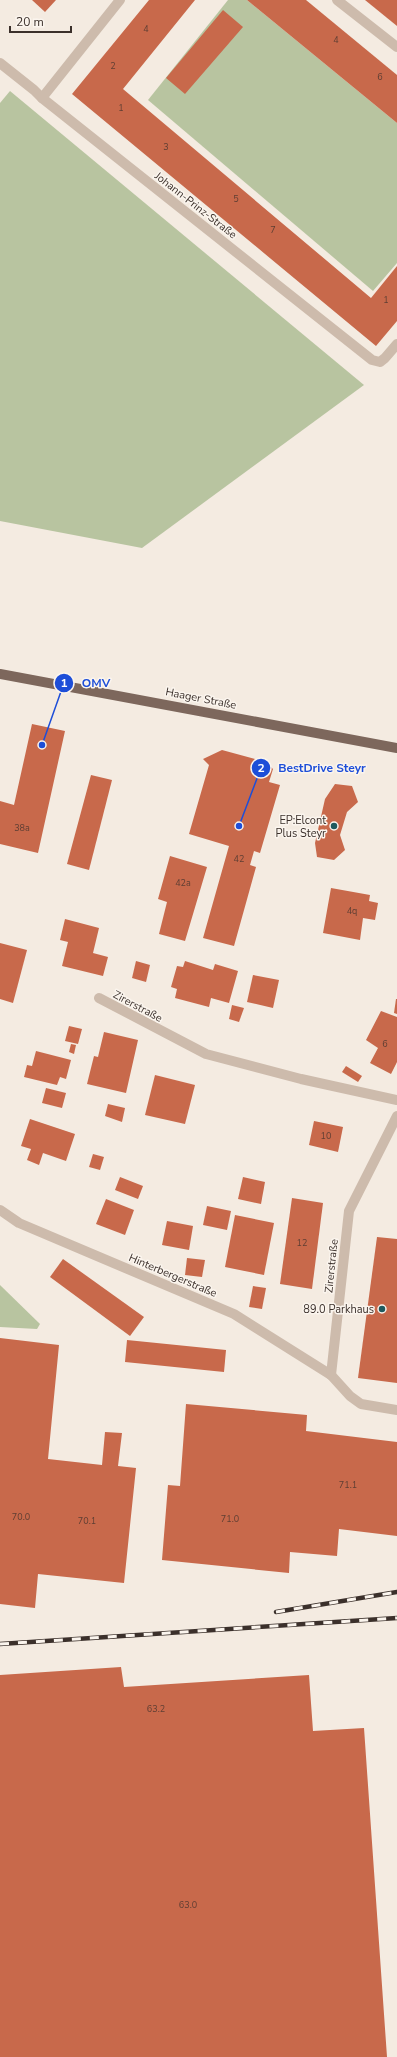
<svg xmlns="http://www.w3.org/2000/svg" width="397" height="2057" font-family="'Nunito Sans',sans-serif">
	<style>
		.green { fill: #b8c4a0 }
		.building { fill: #c8694b }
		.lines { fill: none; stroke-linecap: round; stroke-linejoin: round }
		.minor { stroke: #cdbbac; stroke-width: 10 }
		.major { stroke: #7d675c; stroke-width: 10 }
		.rail-casing { stroke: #3b302b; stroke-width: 4.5 }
		.rail { stroke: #fbf5ee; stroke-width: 3; stroke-dasharray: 9; stroke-linecap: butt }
		.poi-dot { fill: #1f5a5e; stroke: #fbf5ee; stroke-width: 1.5 }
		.labels { text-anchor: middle; stroke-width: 3; stroke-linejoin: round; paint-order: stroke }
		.number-label { font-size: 9px; fill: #5e3e33 }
		.street-label { font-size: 11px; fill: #3b302b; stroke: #fbf5ee }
		.poi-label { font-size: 11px; fill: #3b302b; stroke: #fbf5ee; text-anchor: end }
		.leader { fill: none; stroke: #1d4ed8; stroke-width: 1.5 }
		.callout-dot { fill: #1d4ed8; stroke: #fbf5ee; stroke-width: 1.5 }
		.mark-label { font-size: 12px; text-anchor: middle; font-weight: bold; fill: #fff }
		.callout-label { font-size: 12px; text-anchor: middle; font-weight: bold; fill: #1d4ed8; stroke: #fbf5ee; stroke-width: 3; stroke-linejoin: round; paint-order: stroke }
	</style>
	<rect width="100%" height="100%" fill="#f4ebe1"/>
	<g class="green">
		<path d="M228,0H247L397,123V263L373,291L148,100Z"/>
		<path d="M10,91L364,385L142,548L0,521V103Z"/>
		<path d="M0,1285L40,1324L37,1329L0,1327Z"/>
	</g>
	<g class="building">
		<path d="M32,0H56L45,12Z"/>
		<path d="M149,0H195L123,89L371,298L397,266V321L376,346L72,94Z"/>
		<path d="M247,0H306L397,75V123Z"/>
		<path d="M365,0H397V26Z"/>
		<path d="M223,10L243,27L185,94L166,78Z"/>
		<path d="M32,724L65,731L38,853L0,844V801L14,805Z"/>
		<path d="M222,750L266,762L273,769L269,782L280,785L260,853L254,851L250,865L256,867L234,946L203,938L229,846L189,834L209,765L203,759Z"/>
		<path d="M91,775L112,780L89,870L67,864Z"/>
		<path d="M335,784L352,786L358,802L347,812L340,835L345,850L334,860L317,857L315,843L325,799Z"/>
		<path d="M170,856L207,867L185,941L159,934L167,902L158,899Z"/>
		<path d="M331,888L370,895L369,901L378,903L375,920L363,918L360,940L323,933Z"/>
		<path d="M65,919L99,928L93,953L108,957L103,976L62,966L68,942L60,940Z"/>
		<path d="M0,943L27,950L13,1003L0,999Z"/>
		<path d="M136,961L150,965L146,982L132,978Z"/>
		<path d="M185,961L213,970L215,964L238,971L229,1003L211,998L209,1007L175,998L177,989L171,987L177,966L183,967Z"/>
		<path d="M253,975L279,980L273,1008L247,1002Z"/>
		<path d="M396,999H397V1014L394,1013Z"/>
		<path d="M232,1005L244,1008L239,1022L229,1019Z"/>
		<path d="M381,1011L397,1017V1062L391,1074L370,1063L378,1048L366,1040Z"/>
		<path d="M69,1026L82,1029L78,1044L65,1041Z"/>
		<path d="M104,1032L138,1040L126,1093L87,1084L94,1056L98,1057Z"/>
		<path d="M71,1044L76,1045L74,1054L69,1052Z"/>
		<path d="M36,1051L71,1060L66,1079L60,1077L57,1085L24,1077L27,1065L32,1066Z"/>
		<path d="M346,1066L362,1076L358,1082L342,1072Z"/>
		<path d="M155,1075L195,1085L185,1124L145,1115Z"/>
		<path d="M46,1088L66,1093L62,1108L42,1103Z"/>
		<path d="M108,1104L125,1108L122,1122L105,1116Z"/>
		<path d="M30,1119L75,1134L66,1161L43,1153L39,1165L27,1160L31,1149L21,1146Z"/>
		<path d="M314,1121L343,1127L338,1152L309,1145Z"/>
		<path d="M93,1154L104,1157L100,1170L89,1167Z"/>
		<path d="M120,1177L143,1186L138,1199L115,1190Z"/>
		<path d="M243,1177L265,1182L261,1204L238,1199Z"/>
		<path d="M292,1198L323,1203L312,1289L280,1284Z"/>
		<path d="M106,1199L134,1210L125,1235L96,1224Z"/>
		<path d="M207,1206L231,1211L227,1230L203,1225Z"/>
		<path d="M235,1215L274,1223L264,1275L225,1267Z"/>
		<path d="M167,1221L193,1226L189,1250L162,1245Z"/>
		<path d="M377,1237L397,1239V1383L358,1378Z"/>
		<path d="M187,1258L205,1260L202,1277L185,1275Z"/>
		<path d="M63,1259L144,1317L130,1336L50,1277Z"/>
		<path d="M253,1286L266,1288L262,1309L249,1307Z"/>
		<path d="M0,1338L59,1345L48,1459L102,1465L105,1432L122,1433L118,1466L136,1468L124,1583L38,1574L35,1608L0,1604Z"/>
		<path d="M127,1340L226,1350L224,1372L125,1362Z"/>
		<path d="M186,1404L307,1415L306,1431L397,1442V1536L339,1529L337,1556L290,1552L289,1573L162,1560L168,1485L180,1486Z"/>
		<path d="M121,1667L124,1687L309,1675L313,1731L364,1728L387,2057H0V1675Z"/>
	</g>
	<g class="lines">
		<g class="minor">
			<path d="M337,0L397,47"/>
			<path d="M0,63L34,90L42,98L372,360L380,362L385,358L397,344"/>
			<path d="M42,98L120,0"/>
			<path d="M99,998L206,1054L301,1079L397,1100"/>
			<path d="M0,1210L19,1223L234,1314L331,1375L350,1396L361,1404L397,1410"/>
			<path d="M331,1375L349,1211L397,1116"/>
		</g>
		<path class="major" d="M0,674L397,748"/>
		<defs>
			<g id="rail">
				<path d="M276,1612L397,1592"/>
				<path d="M0,1644L397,1618"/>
			</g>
		</defs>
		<use href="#rail" class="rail-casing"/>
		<use href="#rail" class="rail"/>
	</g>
	<g class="poi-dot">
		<circle cx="334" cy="826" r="4"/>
		<circle cx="382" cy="1309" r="4"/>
	</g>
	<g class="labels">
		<g class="number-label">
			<text x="146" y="32">4</text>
			<text x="336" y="43">4</text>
			<text x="113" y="69">2</text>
			<text x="380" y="80">6</text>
			<text x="121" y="111">1</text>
			<text x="166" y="150">3</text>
			<text x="236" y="202">5</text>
			<text x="273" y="233">7</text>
			<text x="386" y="303">1</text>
			<text x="22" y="831">38a</text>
			<text x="239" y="862">42</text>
			<text x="183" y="886">42a</text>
			<text x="352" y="914">4q</text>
			<text x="385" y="1047">6</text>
			<text x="326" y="1139">10</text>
			<text x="302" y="1246">12</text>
			<text x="348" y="1488">71.1</text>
			<text x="21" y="1520">70.0</text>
			<text x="230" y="1522">71.0</text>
			<text x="87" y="1524">70.1</text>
			<text x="156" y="1712">63.2</text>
			<text x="188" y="1908">63.0</text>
		</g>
		<g class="street-label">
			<text transform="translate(196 205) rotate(38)" y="4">Johann-Prinz-Straße</text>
			<text transform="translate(201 698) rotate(11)" y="4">Haager Straße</text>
			<text transform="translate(138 1006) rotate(28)" y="4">Zirerstraße</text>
			<text transform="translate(331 1266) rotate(-84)" y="4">Zirerstraße</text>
			<text transform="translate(173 1275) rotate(23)" y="4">Hinterbergerstraße</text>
		</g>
		<g class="poi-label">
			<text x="326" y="824">EP:Elcont<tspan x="326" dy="13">Plus Steyr</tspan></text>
			<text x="374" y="1313">89.0 Parkhaus</text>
		</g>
	</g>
	<path class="leader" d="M42 745L64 683M239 826L261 768"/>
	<g class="callout-dot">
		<circle cx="42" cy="745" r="4"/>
		<circle cx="239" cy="826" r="4"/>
		<circle cx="64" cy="683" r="10"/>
		<circle cx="261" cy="768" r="10"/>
	</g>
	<g class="mark-label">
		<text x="64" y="687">1</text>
		<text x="261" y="772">2</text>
	</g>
	<g class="callout-label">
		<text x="96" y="687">OMV</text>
		<text x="322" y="772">BestDrive Steyr</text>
	</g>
	<path d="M10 26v6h61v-6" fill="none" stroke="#3b302b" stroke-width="2"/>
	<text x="16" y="26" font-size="12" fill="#3b302b" stroke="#fbf5ee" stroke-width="3" paint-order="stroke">20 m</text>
</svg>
